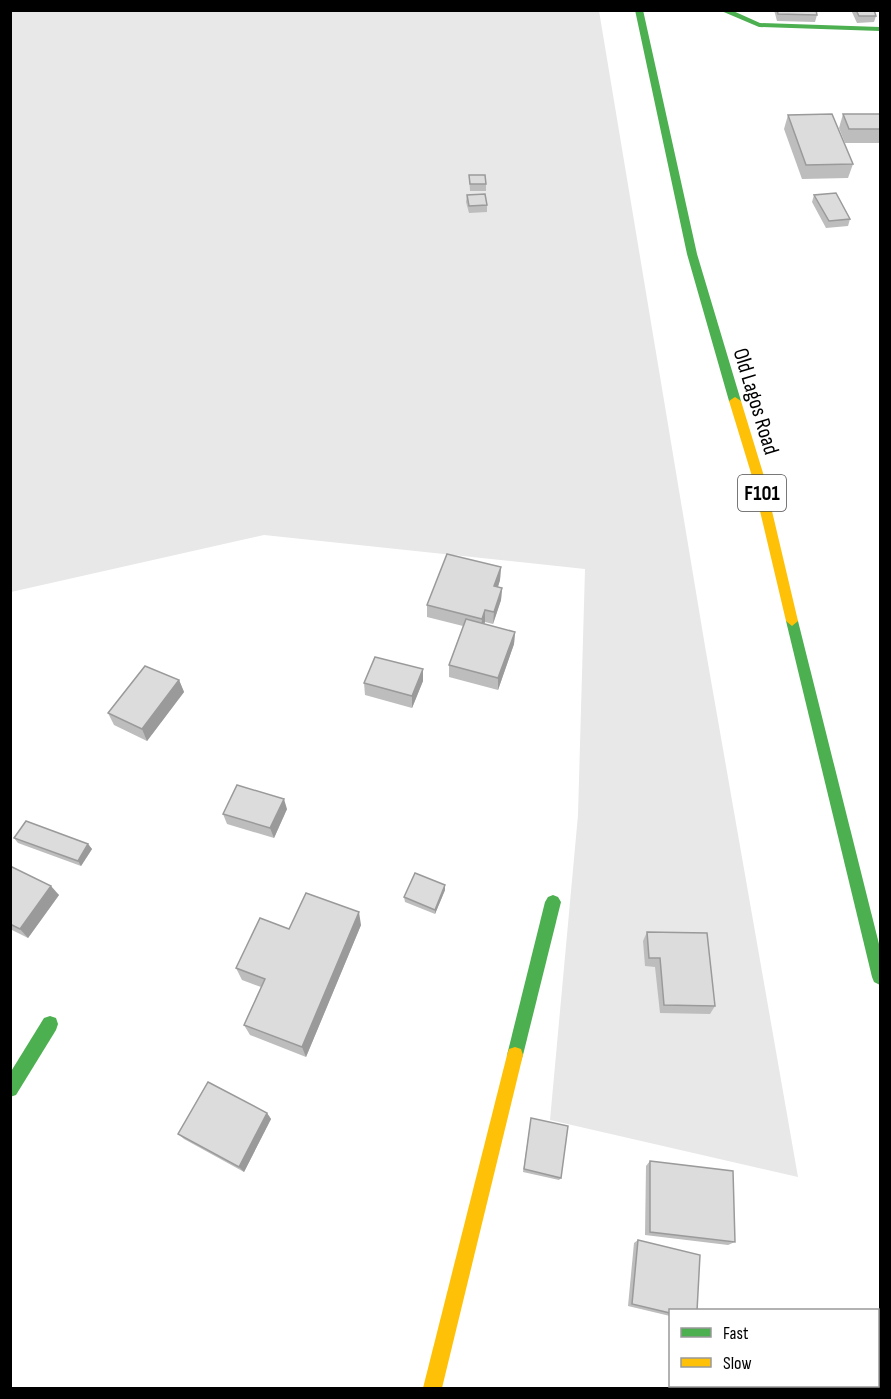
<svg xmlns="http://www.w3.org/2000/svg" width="891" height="1399" font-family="'Sofia Sans Condensed',sans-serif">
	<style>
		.green { fill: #e8e8e8 }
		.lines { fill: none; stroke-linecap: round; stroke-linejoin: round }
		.fast { fill: #4caf50; fill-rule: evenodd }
		.slow { fill: #ffc107; fill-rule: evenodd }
		.wall { fill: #bdbdbd }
		.shaded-wall { fill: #9a9a9a }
		.building { fill: #dcdcdc; stroke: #9a9a9a; stroke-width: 1.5 }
		.labels { text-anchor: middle; stroke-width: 4.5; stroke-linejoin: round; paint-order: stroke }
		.shield { fill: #fff; stroke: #4c4c4c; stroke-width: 1.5 }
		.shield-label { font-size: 21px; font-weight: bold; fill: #000 }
		.street-label { font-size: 22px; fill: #000; stroke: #fff }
	</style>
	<rect width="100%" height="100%" fill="#fff"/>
	<path class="green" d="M10,11H599L706,652L798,1177L550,1120L578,815L585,569L264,535L11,592Z"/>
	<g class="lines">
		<g class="fast">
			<path d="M635,10H643L697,254L741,401L735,405L729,401L687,254Z"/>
			<path d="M719,10H731L760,23L880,27V31L759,27Z"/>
			<path d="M792,616L798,621L880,948V985L874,982L872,977L786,621Z"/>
			<path d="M553,895L558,897L561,902L523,1055L521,1061L515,1063L509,1061L507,1055L545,902L548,897Z"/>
			<path d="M50,1016L56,1018L58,1024L56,1030L16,1095L10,1097V1073L44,1018Z"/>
		</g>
		<g class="slow">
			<path d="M735,397L741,401L763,473L798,621L792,626L786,621L751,473L729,401Z"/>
			<path d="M515,1047L521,1049L523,1055L442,1388H423L507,1055L509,1049Z"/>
		</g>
	</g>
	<g class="wall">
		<path d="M774,10H816L817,15L815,22L777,21Z"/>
		<path d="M817,10H848L847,11L818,12Z"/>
		<path d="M851,10H874L876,16L874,22L857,23Z"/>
		<path d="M843,114H880V143H845L839,128Z"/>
		<path d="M788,115L853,164L848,178L802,179L784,129Z"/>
		<path d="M469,175L486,184V191H470Z"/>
		<path d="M467,195L487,205V212L469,213L466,202Z"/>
		<path d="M814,195L850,219L848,226L826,228L812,202Z"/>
		<path d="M501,567L500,580L498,587L502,588L501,600L493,624L485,622L484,624L515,632L514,644L498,690L449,677V665L463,626L427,617V605Z"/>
		<path d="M179,680L184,692L147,741L114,725L108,713Z"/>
		<path d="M423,681L412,708L365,695L364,683Z"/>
		<path d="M287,809L274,838L227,824L223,814Z"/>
		<path d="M14,838L88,844L92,849L81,866L18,843Z"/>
		<path d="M10,866L59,895L28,938L10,929Z"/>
		<path d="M445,890L435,914L405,902L404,897Z"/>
		<path d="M361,925L306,1057L250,1035L244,1025L261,987L242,980L236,968L289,929Z"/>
		<path d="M647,932L715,1006L710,1014L660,1013L655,967L645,966L643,941Z"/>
		<path d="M267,1113L271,1119L244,1172L184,1139L178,1134Z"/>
		<path d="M531,1118L561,1178L559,1180L523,1172Z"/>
		<path d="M650,1161L735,1242L728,1245L645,1235L646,1166Z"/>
		<path d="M638,1240L670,1311V1316L628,1306L634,1243Z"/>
	</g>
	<g class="shaded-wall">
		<path d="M501,567L500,580L494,599V586Z"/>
		<path d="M502,588L501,600L493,624L494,612Z"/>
		<path d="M485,610V622L481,631L482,619Z"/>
		<path d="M515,632L514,644L498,690V678Z"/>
		<path d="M423,669V681L412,708V696Z"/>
		<path d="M179,680L184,692L147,741L142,729Z"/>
		<path d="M284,799L287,809L274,838L270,828Z"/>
		<path d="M88,844L92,849L81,866L78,861Z"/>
		<path d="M445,885V890L435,914V910Z"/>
		<path d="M51,886L59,895L28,938L20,929Z"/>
		<path d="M359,912L361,925L306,1057L302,1047Z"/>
		<path d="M267,1113L271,1119L244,1172L239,1167Z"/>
	</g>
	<g class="building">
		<path d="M777,10H816L817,15L778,14Z"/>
		<path d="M856,10H874L876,16H859Z"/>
		<path d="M832,114L853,164L806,165L788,115Z"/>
		<path d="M843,114H880V129H849Z"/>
		<path d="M469,175H485L486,184H470Z"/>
		<path d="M836,193L850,219L829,221L814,195Z"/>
		<path d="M485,194L487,205L469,206L467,195Z"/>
		<path d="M447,554L501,567L494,586L502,588L494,612L485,610L482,619L427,605Z"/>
		<path d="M466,619L515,632L498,678L449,665Z"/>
		<path d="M375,657L423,669L412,696L364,683Z"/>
		<path d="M145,666L179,680L142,729L108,713Z"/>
		<path d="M237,785L284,799L270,828L223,814Z"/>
		<path d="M26,821L88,844L78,861L14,838Z"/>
		<path d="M10,866L51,886L20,929L10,924Z"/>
		<path d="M415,873L445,885L435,910L404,897Z"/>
		<path d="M306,893L359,912L302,1047L244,1025L265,979L236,968L260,918L289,929Z"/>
		<path d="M647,932L707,933L715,1006L664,1005L660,958H649Z"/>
		<path d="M208,1082L267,1113L239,1167L178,1134Z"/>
		<path d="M531,1118L568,1126L561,1178L524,1169Z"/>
		<path d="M650,1161L733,1171L735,1242L650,1232Z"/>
		<path d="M638,1240L700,1255L697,1311H670V1313L632,1304Z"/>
	</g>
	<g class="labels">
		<rect class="shield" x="738" y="475" width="48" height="36" rx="4.5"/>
		<g class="shield-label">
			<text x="762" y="500">F101</text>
		</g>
		<g class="street-label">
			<text transform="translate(757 401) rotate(73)" y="8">Old Lagos Road</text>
		</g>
	</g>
	<rect width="891" height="1399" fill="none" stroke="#000000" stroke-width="24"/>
	<rect x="669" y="1309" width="210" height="78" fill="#ffffff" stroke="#999999" stroke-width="1.5"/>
	<rect x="681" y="1328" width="30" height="9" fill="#4caf50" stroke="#999999" stroke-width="1.5"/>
	<text x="723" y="1339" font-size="18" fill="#000000">Fast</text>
	<rect x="681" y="1358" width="30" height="9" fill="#ffc107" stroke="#999999" stroke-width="1.5"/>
	<text x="723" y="1369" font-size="18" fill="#000000">Slow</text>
</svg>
